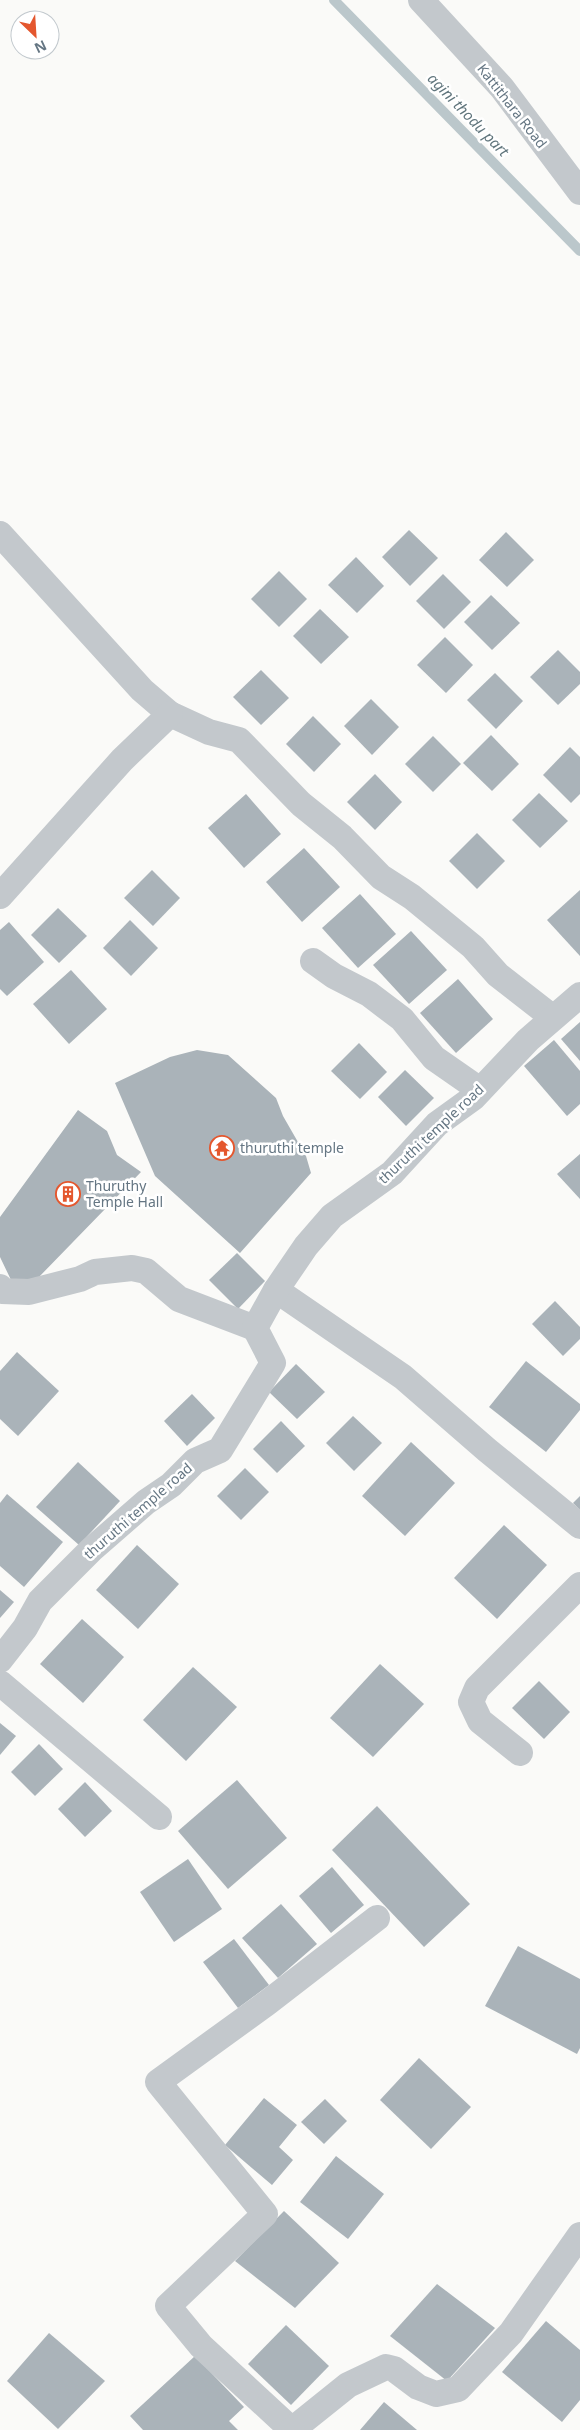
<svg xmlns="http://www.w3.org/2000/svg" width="580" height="2430" font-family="'Noto Sans',sans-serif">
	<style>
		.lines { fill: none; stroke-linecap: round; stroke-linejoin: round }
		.stream { stroke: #bbc7cb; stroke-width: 10 }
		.building { fill: #aab3b9 }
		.street { stroke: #c3c8cc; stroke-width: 26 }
		.labels { text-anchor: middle; stroke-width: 5; stroke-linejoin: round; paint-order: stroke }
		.street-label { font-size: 14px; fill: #657683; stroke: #fff }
		.poi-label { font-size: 14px; fill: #657683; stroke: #fff; text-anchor: start }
		.water-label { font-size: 15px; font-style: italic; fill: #60757c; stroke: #fff }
	</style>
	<rect width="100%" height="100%" fill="#fafaf8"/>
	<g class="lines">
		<path class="stream" d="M334,0L580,251"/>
	</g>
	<g class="building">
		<path d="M409,530L438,558L410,586L382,557Z"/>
		<path d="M506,532L534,560L507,587L479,560Z"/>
		<path d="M356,557L384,586L357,613L328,585Z"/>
		<path d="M279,571L307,599L279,627L251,599Z"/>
		<path d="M443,574L471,602L444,629L416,601Z"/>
		<path d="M491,595L520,623L492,650L464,622Z"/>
		<path d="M320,609L349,637L321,664L293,636Z"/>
		<path d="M445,637L473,665L446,693L417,665Z"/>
		<path d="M558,650L580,672V684L558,705L530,677Z"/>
		<path d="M261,670L289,698L261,725L233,697Z"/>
		<path d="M495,673L523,701L496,729L467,700Z"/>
		<path d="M371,699L399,727L372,755L344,726Z"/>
		<path d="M313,716L341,744L314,772L286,744Z"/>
		<path d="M491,735L519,764L492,791L463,763Z"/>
		<path d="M433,736L461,764L433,792L405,764Z"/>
		<path d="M570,747L580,757V794L571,803L543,775Z"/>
		<path d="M375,774L402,802L375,830L347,802Z"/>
		<path d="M539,793L568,821L540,848L512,820Z"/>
		<path d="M246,794L281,834L244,868L208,828Z"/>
		<path d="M477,833L505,861L477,889L449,861Z"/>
		<path d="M304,848L340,887L302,922L266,882Z"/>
		<path d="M152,870L180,898L153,926L124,898Z"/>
		<path d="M580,890V956L547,920Z"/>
		<path d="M360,894L396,934L358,968L322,928Z"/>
		<path d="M58,908L87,936L59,963L31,935Z"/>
		<path d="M130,920L158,948L131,976L103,948Z"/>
		<path d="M9,922L44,962L7,996L0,989V930Z"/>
		<path d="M411,931L447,970L409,1004L373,965Z"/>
		<path d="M71,970L107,1009L69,1044L33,1004Z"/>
		<path d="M458,979L493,1019L456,1053L420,1013Z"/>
		<path d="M580,1022V1061L561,1039Z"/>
		<path d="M554,1040L580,1071V1104L567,1116L524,1066Z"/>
		<path d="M359,1043L387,1072L360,1099L331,1071Z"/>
		<path d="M197,1050L228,1055L276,1098L283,1116L306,1156L311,1173L240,1253L155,1176L115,1083L170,1057Z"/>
		<path d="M405,1070L434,1098L406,1126L378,1097Z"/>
		<path d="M78,1110L107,1131L117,1155L141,1172L38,1278L12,1282L0,1257V1217Z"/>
		<path d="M580,1154V1199L557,1174Z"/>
		<path d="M237,1253L265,1281L238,1309L209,1280Z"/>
		<path d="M555,1301L580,1327V1339L563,1356L532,1324Z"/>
		<path d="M17,1352L59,1391L18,1436L0,1419V1371Z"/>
		<path d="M526,1361L580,1404V1410L546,1452L489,1407Z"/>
		<path d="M296,1364L325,1392L297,1419L269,1392Z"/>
		<path d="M192,1394L215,1418L187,1446L164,1421Z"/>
		<path d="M353,1416L382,1443L354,1471L326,1443Z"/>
		<path d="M281,1421L305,1446L277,1473L253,1449Z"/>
		<path d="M411,1442L455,1483L405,1536L362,1496Z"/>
		<path d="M78,1462L120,1501L79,1545L36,1507Z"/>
		<path d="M245,1468L269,1492L241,1520L217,1496Z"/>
		<path d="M7,1494L63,1542L24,1587L0,1566V1503Z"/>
		<path d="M580,1496V1510L573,1503Z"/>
		<path d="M504,1525L547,1565L497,1619L454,1578Z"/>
		<path d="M137,1545L179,1584L138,1629L96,1590Z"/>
		<path d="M0,1590L14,1602L0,1618Z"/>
		<path d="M82,1619L124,1657L83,1703L40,1664Z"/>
		<path d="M380,1664L424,1704L373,1757L330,1718Z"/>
		<path d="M193,1667L237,1707L186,1761L143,1720Z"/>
		<path d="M539,1681L570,1712L544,1739L512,1708Z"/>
		<path d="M0,1723L16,1736L0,1755Z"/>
		<path d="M39,1744L63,1769L35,1796L11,1772Z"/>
		<path d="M237,1780L287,1838L228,1889L178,1831Z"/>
		<path d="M85,1782L112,1811L85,1837L58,1809Z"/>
		<path d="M377,1806L470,1904L424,1947L332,1850Z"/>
		<path d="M188,1859L222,1909L174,1942L140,1892Z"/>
		<path d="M332,1867L364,1905L331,1933L299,1896Z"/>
		<path d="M281,1904L317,1944L278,1978L242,1938Z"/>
		<path d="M234,1939L269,1985L238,2008L203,1962Z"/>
		<path d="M518,1946L580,1979V2048L577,2054L485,2006Z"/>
		<path d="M419,2058L471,2107L431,2149L380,2100Z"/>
		<path d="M264,2098L297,2125L279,2147L293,2160L272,2185L225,2145Z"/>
		<path d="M325,2099L347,2121L324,2144L301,2122Z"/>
		<path d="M336,2156L384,2194L348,2239L300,2202Z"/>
		<path d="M284,2211L339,2263L295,2308L235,2261Z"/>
		<path d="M437,2284L495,2328L447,2381L390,2336Z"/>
		<path d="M546,2321L580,2350V2400L562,2422L502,2372Z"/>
		<path d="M286,2325L329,2366L291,2405L248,2364Z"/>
		<path d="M49,2333L105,2381L58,2429L7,2381Z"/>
		<path d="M195,2356L244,2407L229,2421L238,2430H143L130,2416Z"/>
		<path d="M384,2402L417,2430H360Z"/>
	</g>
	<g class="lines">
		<g class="street">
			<path d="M421,0L502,88L580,192"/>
			<path d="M0,534L142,690L170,714L209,732L239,740L301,804L342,837L381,877L412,897L473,947L498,975L552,1017"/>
			<path d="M0,896L122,760L170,714"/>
			<path d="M313,961L334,976L369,994L402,1019L434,1058L480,1090"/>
			<path d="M0,1287L2,1291L29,1292L80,1279L95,1272L132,1268L146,1271L179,1299L255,1328"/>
			<path d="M276,1290L403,1377L487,1450L580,1526"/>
			<path d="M0,1660L25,1628L40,1601L91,1550L146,1502L171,1485L195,1461L220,1450L273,1363L255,1328L276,1290L306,1246L332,1216L392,1173L437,1124L473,1098L528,1040L580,995"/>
			<path d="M0,1683L159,1817"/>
			<path d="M520,1753L480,1721L471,1702L477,1688L580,1585"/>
			<path d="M292,2430L201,2346L168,2306L265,2214L158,2082L267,2003L377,1918"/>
			<path d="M292,2430L348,2385L386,2367L394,2369L418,2387L436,2394L458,2389L511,2333L580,2235"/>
		</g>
	</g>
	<defs>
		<symbol id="temple-ring" viewBox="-11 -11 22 22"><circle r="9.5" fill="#fff" stroke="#e4572e" stroke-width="1.5"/><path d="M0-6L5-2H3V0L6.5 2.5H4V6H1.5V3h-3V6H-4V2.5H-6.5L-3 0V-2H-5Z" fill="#e4572e"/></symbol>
		<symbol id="building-ring" viewBox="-11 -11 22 22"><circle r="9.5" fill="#fff" stroke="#e4572e" stroke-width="1.5"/><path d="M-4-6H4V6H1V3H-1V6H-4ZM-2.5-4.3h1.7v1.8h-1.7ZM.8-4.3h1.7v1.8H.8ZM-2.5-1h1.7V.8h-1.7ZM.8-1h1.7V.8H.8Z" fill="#e4572e"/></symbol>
	</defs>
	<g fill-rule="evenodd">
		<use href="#temple-ring" x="208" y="1134" width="28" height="28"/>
		<use href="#building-ring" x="54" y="1180" width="28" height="28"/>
	</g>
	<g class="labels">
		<g class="street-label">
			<text transform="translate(512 106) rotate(52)" y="5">Kattithara Road</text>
			<text transform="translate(431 1134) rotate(-43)" y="5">thuruthi temple road</text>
			<text transform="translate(138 1511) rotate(-41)" y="5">thuruthi temple road</text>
		</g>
		<g class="poi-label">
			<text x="240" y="1153">thuruthi temple</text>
			<text x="86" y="1191">Thuruthy<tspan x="86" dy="16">Temple Hall</tspan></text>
		</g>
		<g class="water-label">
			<text transform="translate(468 115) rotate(46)" y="5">agini thodu part</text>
		</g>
	</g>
	<g transform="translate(35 35) rotate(155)"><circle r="24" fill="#ffffff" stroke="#c1c8cd"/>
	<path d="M0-4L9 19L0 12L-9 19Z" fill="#e4572e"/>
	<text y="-8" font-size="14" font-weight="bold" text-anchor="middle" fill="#657683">N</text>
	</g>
</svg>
